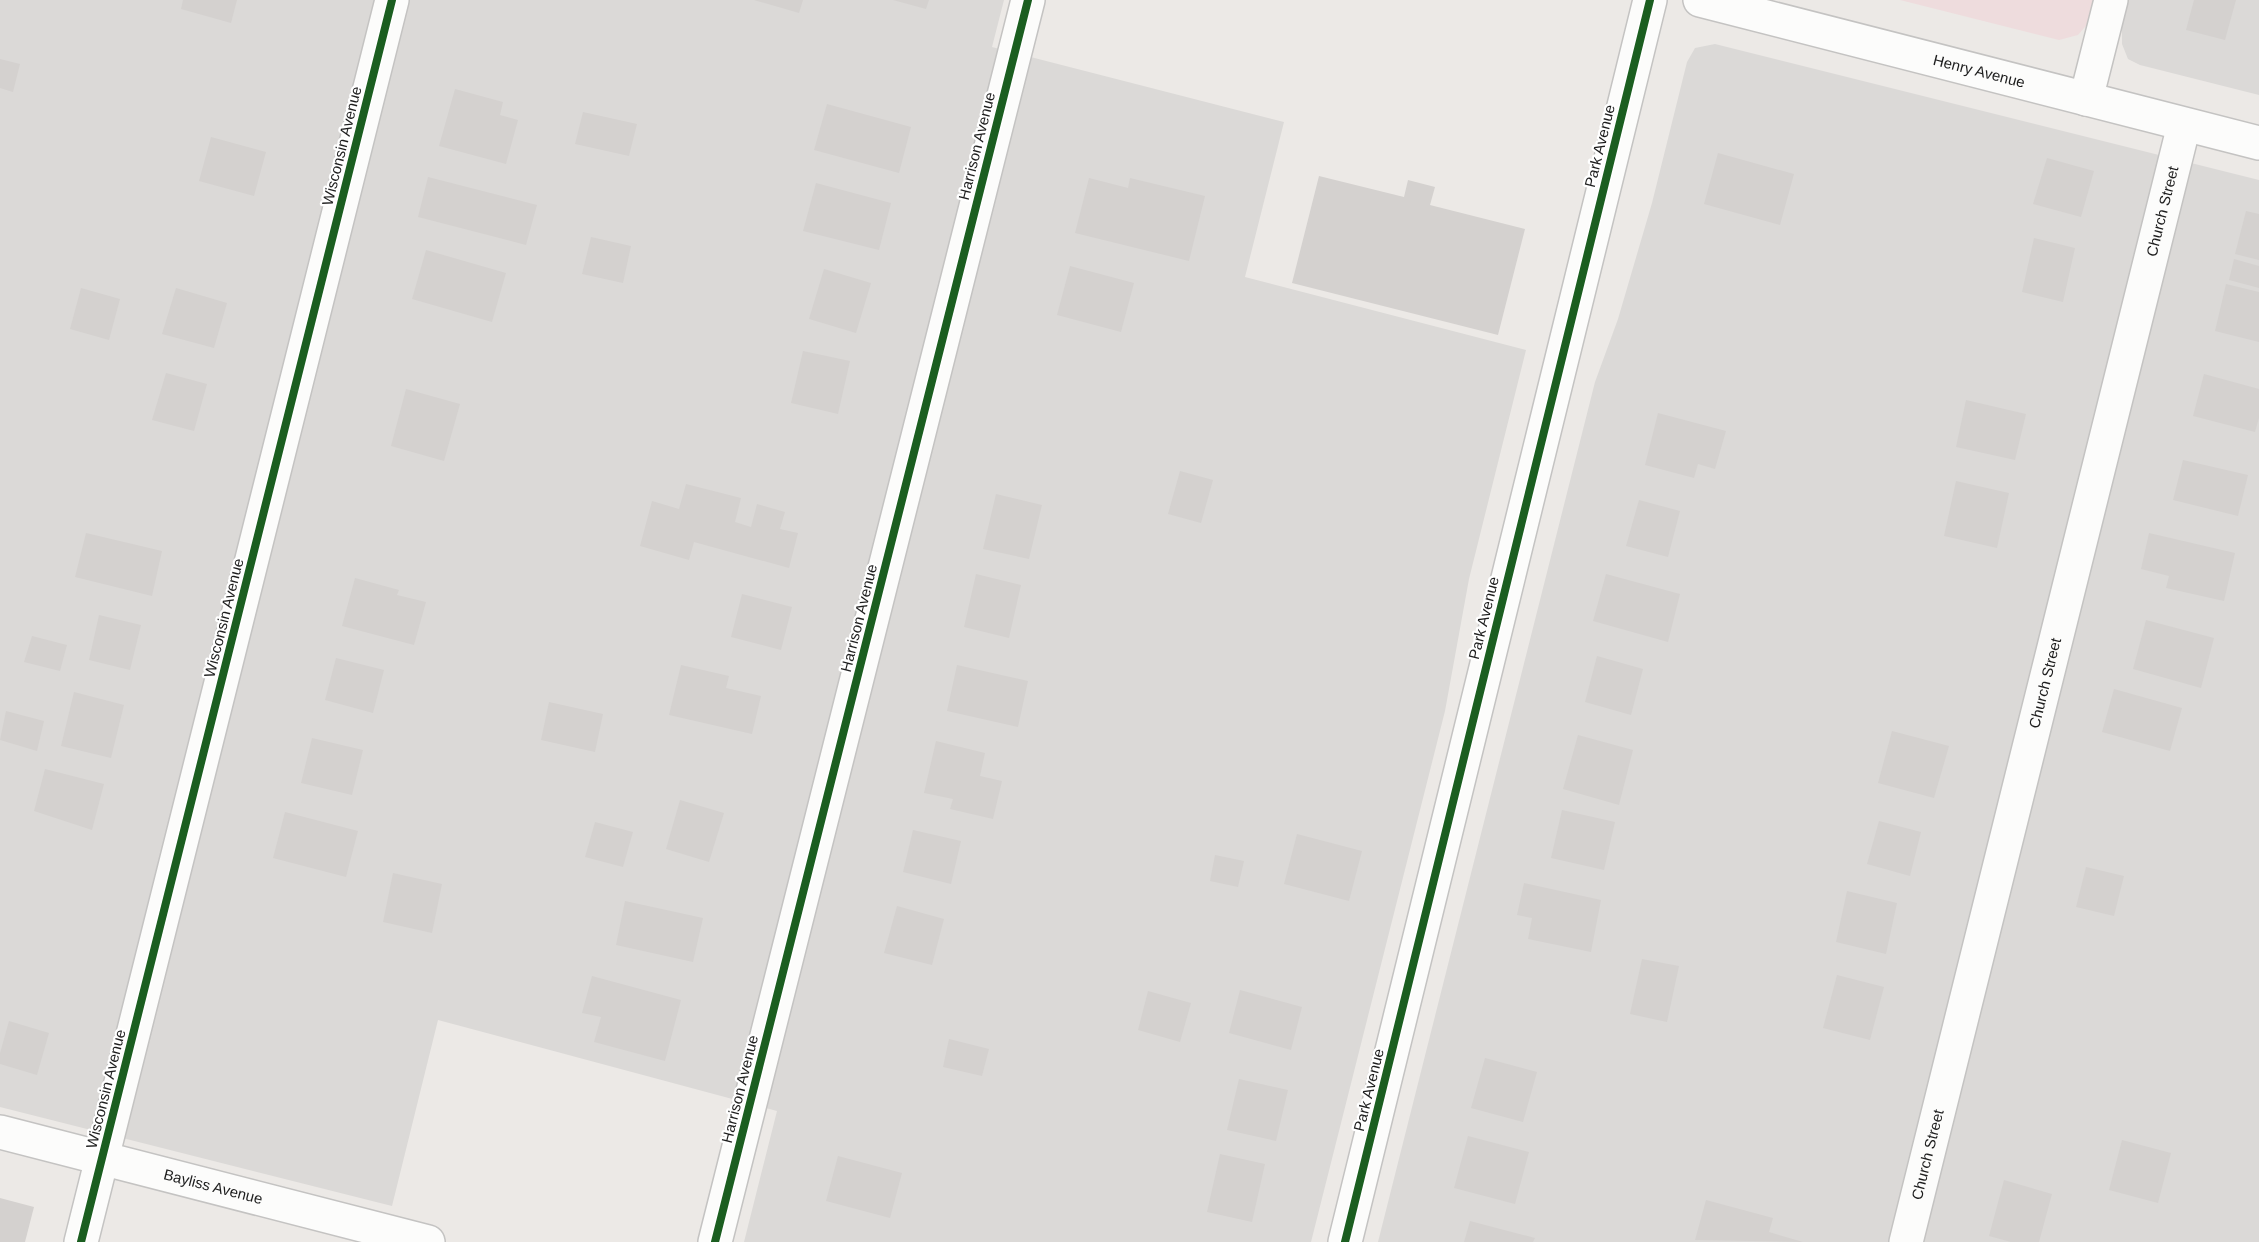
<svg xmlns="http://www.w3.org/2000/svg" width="2259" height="1242" font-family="Helvetica,sans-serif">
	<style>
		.residential { fill: #dbd9d7 }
		.commercial { fill: #eedcdd }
		.building { fill: #d4d1cf }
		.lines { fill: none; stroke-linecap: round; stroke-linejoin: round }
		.minor-casing { stroke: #c4c3c2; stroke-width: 36 }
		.minor { stroke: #fcfcfb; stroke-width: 33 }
		.cycleway-casing { stroke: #fff; stroke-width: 11 }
		.cycleway { stroke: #1b5e20; stroke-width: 8 }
		.labels { text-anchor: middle; stroke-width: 4.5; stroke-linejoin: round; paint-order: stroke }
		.street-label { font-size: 15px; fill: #1d1d1d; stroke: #fff }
	</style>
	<rect width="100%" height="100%" fill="#ece9e6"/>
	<g class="residential">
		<path d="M0,0H1004L992,47L1284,122L1245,277L1526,350L1469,579L1445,711L1311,1242H744L777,1111L438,1020L392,1206L0,1107Z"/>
		<path d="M2128,0H2259V95L2140,65L2128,59L2122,44V25Z"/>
		<path d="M1715,44L2259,180V1242H1378L1595,382L1618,319L1652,203L1687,62L1695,48Z"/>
	</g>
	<path class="commercial" d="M1900,0H2096L2091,20L2078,35L2059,40Z"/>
	<g class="building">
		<path d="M183,0H237L231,23L181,9Z"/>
		<path d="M754,0H803L799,13Z"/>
		<path d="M893,0H929L926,9Z"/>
		<path d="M2194,0H2236L2225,40L2186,30Z"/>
		<path d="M0,59L20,64L13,92L0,88Z"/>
		<path d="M455,89L503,102L500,115L518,120L506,164L439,146Z"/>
		<path d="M827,104L911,127L899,173L814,150Z"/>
		<path d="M583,112L637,124L629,156L575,144Z"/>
		<path d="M211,137L266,152L254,196L199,181Z"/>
		<path d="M1718,153L1794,174L1780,225L1704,204Z"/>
		<path d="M2047,158L2094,171L2081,217L2033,204Z"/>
		<path d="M1319,176L1404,197L1408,180L1435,187L1430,205L1525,229L1498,335L1292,283Z"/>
		<path d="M428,177L537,205L526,245L418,217Z"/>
		<path d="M1089,178L1128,188L1130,178L1205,196L1189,261L1075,233Z"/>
		<path d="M816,183L891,203L879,250L803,231Z"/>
		<path d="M2246,211L2259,214V260L2235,254Z"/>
		<path d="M591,237L631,246L623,283L582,274Z"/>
		<path d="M2034,238L2075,248L2063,302L2022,292Z"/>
		<path d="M426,250L506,273L492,322L412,299Z"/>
		<path d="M2234,259L2259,266V288L2229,280Z"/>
		<path d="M1070,266L1134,283L1121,332L1057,315Z"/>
		<path d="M824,269L871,283L856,333L809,319Z"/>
		<path d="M2226,284L2259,292V342L2215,331Z"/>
		<path d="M81,288L120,299L109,340L70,329Z"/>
		<path d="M176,288L227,303L214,348L162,334Z"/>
		<path d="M803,351L850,361L838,414L791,403Z"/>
		<path d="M166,373L207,384L194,431L152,420Z"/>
		<path d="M2204,374L2259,389V418L2255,432L2193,416Z"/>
		<path d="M406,389L460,404L444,461L391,446Z"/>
		<path d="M1966,400L2026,414L2015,460L1956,447Z"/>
		<path d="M1658,413L1726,431L1715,469L1698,464L1694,478L1645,465Z"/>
		<path d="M2183,460L2248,475L2238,516L2173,500Z"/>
		<path d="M1180,471L1213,480L1201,523L1168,514Z"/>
		<path d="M1956,481L2009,493L1997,548L1944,536Z"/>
		<path d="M686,484L741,498L735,522L751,527L757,504L785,512L780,529L798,533L789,568L694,542L689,560L640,546L652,501L679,509Z"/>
		<path d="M996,494L1042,505L1029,559L983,549Z"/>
		<path d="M1639,500L1680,511L1668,557L1626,546Z"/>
		<path d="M86,533L162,551L152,596L75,577Z"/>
		<path d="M2149,533L2235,553L2224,601L2166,588L2169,576L2141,569Z"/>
		<path d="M976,574L1021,585L1009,638L964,627Z"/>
		<path d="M1606,574L1680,594L1668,642L1593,621Z"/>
		<path d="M355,578L399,590L397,595L426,602L414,645L342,626Z"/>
		<path d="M742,594L792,607L781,650L731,637Z"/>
		<path d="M99,615L141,625L130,670L89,660Z"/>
		<path d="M2146,620L2214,638L2201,688L2133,669Z"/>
		<path d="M32,636L67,645L60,671L24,662Z"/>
		<path d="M1597,656L1643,669L1631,715L1585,702Z"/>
		<path d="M336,658L384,670L373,713L325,700Z"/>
		<path d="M681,665L729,676L726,688L761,696L752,734L669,715Z"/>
		<path d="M957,665L1028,681L1018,727L947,711Z"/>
		<path d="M2114,689L2182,708L2170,751L2102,732Z"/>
		<path d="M74,692L124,705L111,758L61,746Z"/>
		<path d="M549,702L603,714L595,752L541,740Z"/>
		<path d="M6,711L44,721L37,751L0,740Z"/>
		<path d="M1892,731L1949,746L1934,798L1878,783Z"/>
		<path d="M1578,735L1633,750L1619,805L1563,789Z"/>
		<path d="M312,738L363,750L352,795L301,783Z"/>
		<path d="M936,741L985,753L980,776L1002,781L993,819L950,809L953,799L924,793Z"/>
		<path d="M45,769L104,784L92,830L34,811Z"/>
		<path d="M680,800L724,813L709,862L666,849Z"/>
		<path d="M1562,810L1615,822L1604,870L1551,858Z"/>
		<path d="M285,812L358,831L346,877L273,858Z"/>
		<path d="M1879,821L1921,832L1910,876L1867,864Z"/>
		<path d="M595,822L633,832L623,867L585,857Z"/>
		<path d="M913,830L961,841L951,884L903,872Z"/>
		<path d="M1297,834L1362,851L1349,901L1284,884Z"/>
		<path d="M1215,855L1244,861L1238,887L1210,881Z"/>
		<path d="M2086,867L2124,876L2114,916L2076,907Z"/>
		<path d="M393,873L442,884L432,933L383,922Z"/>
		<path d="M1524,883L1601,900L1591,952L1528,939L1532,918L1517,915Z"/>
		<path d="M1847,891L1897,903L1886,954L1836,942Z"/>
		<path d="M625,901L703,918L693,962L616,945Z"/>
		<path d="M897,906L944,919L932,965L884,953Z"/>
		<path d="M1642,959L1679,966L1667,1022L1630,1014Z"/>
		<path d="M1837,975L1884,987L1870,1040L1823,1028Z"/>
		<path d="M592,976L681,1000L665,1061L594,1042L601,1017L582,1013Z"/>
		<path d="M1240,990L1302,1007L1291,1050L1229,1033Z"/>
		<path d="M1148,991L1191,1003L1180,1042L1138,1030Z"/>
		<path d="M9,1021L49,1033L37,1075L0,1064V1053Z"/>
		<path d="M949,1039L989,1049L982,1076L943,1067Z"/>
		<path d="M1485,1058L1537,1072L1523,1122L1471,1108Z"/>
		<path d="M1239,1079L1288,1090L1276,1141L1227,1130Z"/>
		<path d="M1468,1136L1529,1152L1515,1204L1454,1188Z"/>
		<path d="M2122,1140L2171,1153L2158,1203L2109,1190Z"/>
		<path d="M1220,1154L1265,1164L1252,1222L1207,1212Z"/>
		<path d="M838,1156L902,1173L890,1218L826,1201Z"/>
		<path d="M2004,1180L2052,1194L2039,1242H2011L1989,1236Z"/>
		<path d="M0,1198L34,1207L25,1242H0Z"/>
		<path d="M1706,1200L1773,1218L1769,1232L1803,1242L1695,1240Z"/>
		<path d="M1470,1221L1535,1238L1533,1242H1464Z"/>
	</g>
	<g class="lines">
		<defs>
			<g id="minor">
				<path id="s1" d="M1700,0L2259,143"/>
				<path d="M2086,99L2111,0"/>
				<path id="s2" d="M0,1132L428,1242"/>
				<path d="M81,1242L392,0"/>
				<path d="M715,1242L1028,0"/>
				<path d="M1345,1242L1650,0"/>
				<path id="s3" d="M1906,1242L2184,125"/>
			</g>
		</defs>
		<use href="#minor" class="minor-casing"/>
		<use href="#minor" class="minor"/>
		<defs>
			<g id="cycleway">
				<path d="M81,1242L392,0"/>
				<path d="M715,1242L1028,0"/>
				<path d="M1345,1242L1650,0"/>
			</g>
		</defs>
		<use href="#cycleway" class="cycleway-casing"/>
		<use href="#cycleway" class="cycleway"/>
	</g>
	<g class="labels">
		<g class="street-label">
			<text dy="5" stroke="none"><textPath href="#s1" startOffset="288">Henry Avenue</textPath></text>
			<text transform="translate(342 146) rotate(-76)" y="5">Wisconsin Avenue</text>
			<text transform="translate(977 146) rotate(-76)" y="5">Harrison Avenue</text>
			<text transform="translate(1600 146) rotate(-76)" y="5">Park Avenue</text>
			<text dy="5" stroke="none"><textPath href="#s3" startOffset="1062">Church Street</textPath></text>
			<text transform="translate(224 618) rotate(-76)" y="5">Wisconsin Avenue</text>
			<text transform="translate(859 618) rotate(-76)" y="5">Harrison Avenue</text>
			<text transform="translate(1484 618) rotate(-76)" y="5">Park Avenue</text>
			<text dy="5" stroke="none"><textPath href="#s3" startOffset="576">Church Street</textPath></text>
			<text transform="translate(106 1089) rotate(-76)" y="5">Wisconsin Avenue</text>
			<text transform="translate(740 1089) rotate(-76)" y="5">Harrison Avenue</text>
			<text transform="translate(1369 1090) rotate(-76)" y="5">Park Avenue</text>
			<text dy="5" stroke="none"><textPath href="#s3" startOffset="90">Church Street</textPath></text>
			<text dy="5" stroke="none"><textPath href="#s2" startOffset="220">Bayliss Avenue</textPath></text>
		</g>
	</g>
</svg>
